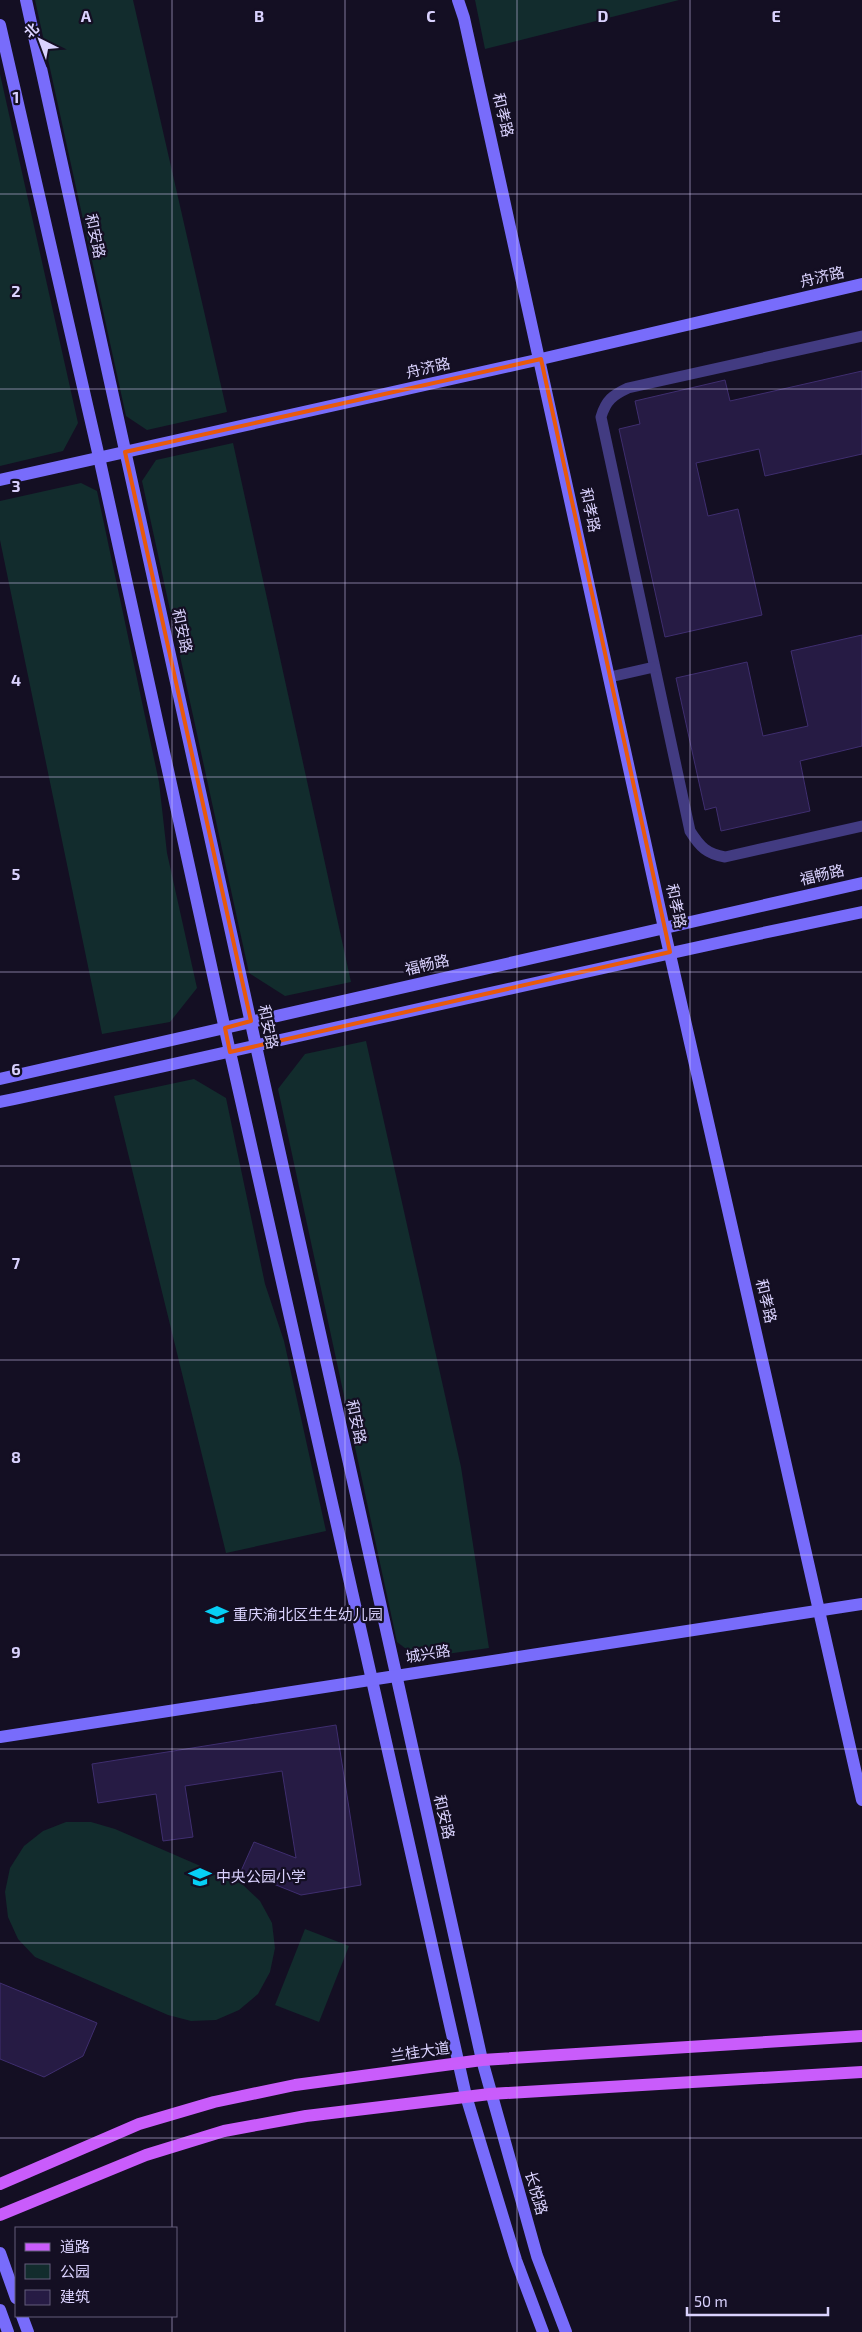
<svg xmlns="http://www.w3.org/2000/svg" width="862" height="2332" font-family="'Exo 2','Noto Sans SC',sans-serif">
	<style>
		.green { fill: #122c2d }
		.building { fill: #261b44; stroke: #3f2e6f }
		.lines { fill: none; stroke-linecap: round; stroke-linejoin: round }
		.lane { stroke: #423b81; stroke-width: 11 }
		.secondary { stroke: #786cfb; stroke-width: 12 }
		.primary { stroke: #c95cfb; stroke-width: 12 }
		.marked { fill: none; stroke: #e8590c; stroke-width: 4; stroke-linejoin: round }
		.grid { fill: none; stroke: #dad2fe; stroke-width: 1; stroke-opacity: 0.55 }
		.labels { text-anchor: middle; stroke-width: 4.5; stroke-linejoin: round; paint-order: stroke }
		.street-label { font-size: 15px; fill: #dad2fe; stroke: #140f23 }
		.poi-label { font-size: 15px; fill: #dad2fe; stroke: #140f23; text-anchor: start }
		.grid-label { font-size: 16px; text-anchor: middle; font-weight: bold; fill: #dad2fe; stroke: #140f23; stroke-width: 4.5; stroke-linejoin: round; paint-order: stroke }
	</style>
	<rect width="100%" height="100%" fill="#140f23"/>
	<g class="green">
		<path d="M35,0H133L227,412L147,430L126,416Z"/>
		<path d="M475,0H679L485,49Z"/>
		<path d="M0,74L78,423L63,451L0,466Z"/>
		<path d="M233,443L351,982L285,996L249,973L142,481L156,460Z"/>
		<path d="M81,483L97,491L159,782L167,853L197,988L170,1022L102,1034L0,540V501Z"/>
		<path d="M366,1041L461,1467L489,1648L418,1658L397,1642L278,1089L305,1054Z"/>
		<path d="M194,1079L226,1098L265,1284L284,1341L326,1531L226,1553L114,1096Z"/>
		<path d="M66,1822H91L115,1829L242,1884L260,1901L272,1923L275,1948L270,1972L258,1994L239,2010L216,2020L191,2021L168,2015L35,1957L18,1939L8,1917L5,1892L10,1868L24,1846L43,1831Z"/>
		<path d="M305,1929L349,1946L319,2022L275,2005Z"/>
	</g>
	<g class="building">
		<path d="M862,371V454L765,476L759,449L696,463L708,516L738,509L762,615L665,637L619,429L640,424L635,401L725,380L730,401Z"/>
		<path d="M862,635V746L800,761L810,811L721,831L716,807L705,810L676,678L747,662L763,736L808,726L791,651Z"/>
		<path d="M336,1725L361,1885L301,1895L241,1871L254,1842L296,1858L282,1771L185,1786L193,1837L163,1841L156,1794L98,1803L92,1764Z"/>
		<path d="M0,1983L97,2023L83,2056L44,2077L0,2059Z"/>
	</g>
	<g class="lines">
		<g class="lane">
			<path d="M862,336L628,388C613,395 606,400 601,417L690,831C700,847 707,854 725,857L862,826"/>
			<path d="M610,677L654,667"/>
		</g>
		<g class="secondary">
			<path d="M26,0L256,1046L482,2060L537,2256L566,2332"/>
			<path d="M458,0L464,18L664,928L862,1800"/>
			<path d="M0,25L99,457L230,1052L466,2096L516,2260L543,2332"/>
			<path d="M0,480L541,359L862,284"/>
			<path d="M0,1079L862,883"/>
			<path d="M0,1102C288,1040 574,972 862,912"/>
			<path d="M0,1737L862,1604"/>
			<path d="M0,2253L16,2298"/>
			<path d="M0,2310L8,2332"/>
			<path d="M22,2316L28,2332"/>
		</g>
		<g class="primary">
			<path d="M0,2184L139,2124L214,2102L295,2085L482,2060L862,2036"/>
			<path d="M0,2215L146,2155L224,2131L306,2116L490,2094L862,2072"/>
		</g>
	</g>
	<path class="marked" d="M541,359L670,952L230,1052L225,1028L251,1021L125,452Z"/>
	<path class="grid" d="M172,0V2228M345,0V2332M517,0V2332M690,0V2332M0,194H862M0,389H862M0,583H862M0,777H862M0,972H862M0,1166H862M0,1360H862M0,1555H862M0,1749H862M0,1943H862M0,2138H862M172,2316V2332"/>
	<defs>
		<symbol id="school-bare" viewBox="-9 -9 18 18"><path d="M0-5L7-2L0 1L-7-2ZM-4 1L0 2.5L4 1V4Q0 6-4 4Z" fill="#06cff6" stroke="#140f23" stroke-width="2.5" paint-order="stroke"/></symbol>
	</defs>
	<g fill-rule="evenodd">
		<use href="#school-bare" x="201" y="1599" width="32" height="32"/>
		<use href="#school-bare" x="184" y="1861" width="32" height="32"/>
	</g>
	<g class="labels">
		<g class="street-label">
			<text transform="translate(503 115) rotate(77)" y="5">和孝路</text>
			<text transform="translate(95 236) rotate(78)" y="5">和安路</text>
			<text transform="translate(822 277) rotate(-13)" y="5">舟济路</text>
			<text transform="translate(428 368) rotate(-13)" y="5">舟济路</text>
			<text transform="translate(590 510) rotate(78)" y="5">和孝路</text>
			<text transform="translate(182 631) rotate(78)" y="5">和安路</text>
			<text transform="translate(822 875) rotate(-13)" y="5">福畅路</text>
			<text transform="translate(676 906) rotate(78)" y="5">和孝路</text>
			<text transform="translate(427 965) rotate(-13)" y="5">福畅路</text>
			<text transform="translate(268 1027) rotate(78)" y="5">和安路</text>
			<text transform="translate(766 1301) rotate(77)" y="5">和孝路</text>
			<text transform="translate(356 1422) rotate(78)" y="5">和安路</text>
			<text transform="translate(428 1654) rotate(-9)" y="5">城兴路</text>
			<text transform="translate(444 1817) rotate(77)" y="5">和安路</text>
			<text transform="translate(420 2052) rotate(-8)" y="5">兰桂大道</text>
			<text transform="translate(536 2193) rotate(74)" y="5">长悦路</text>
		</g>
		<g class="poi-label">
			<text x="233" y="1620">重庆渝北区生生幼儿园</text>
			<text x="216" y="1882">中央公园小学</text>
		</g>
	</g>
	<g class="grid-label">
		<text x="86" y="22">A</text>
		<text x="259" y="22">B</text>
		<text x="431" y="22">C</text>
		<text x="603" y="22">D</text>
		<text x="776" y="22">E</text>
		<text x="16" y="103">1</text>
		<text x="16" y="297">2</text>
		<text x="16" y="492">3</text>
		<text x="16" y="686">4</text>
		<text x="16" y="880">5</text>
		<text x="16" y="1075">6</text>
		<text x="16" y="1269">7</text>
		<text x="16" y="1463">8</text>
		<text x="16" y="1658">9</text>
	</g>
	<rect x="15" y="2227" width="162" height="90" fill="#140f23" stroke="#635d7b"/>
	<rect x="25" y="2243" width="25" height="8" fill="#c95cfb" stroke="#635d7b"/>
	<text x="60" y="2252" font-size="15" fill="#dad2fe">道路</text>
	<rect x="25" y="2264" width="25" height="15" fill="#122c2d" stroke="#635d7b"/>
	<text x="60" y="2277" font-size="15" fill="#dad2fe">公园</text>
	<rect x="25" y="2290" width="25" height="15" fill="#261b44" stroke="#635d7b"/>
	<text x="60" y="2302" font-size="15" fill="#dad2fe">建筑</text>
	<g transform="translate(40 40) rotate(318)" stroke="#140f23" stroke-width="4" paint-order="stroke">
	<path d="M0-4L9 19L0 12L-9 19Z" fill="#dad2fe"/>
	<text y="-8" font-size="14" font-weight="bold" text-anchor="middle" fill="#dad2fe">北</text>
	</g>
	<path d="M687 2307v8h141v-8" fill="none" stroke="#dad2fe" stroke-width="2.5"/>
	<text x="694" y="2307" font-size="15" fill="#dad2fe" stroke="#140f23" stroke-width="4" paint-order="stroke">50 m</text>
</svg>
